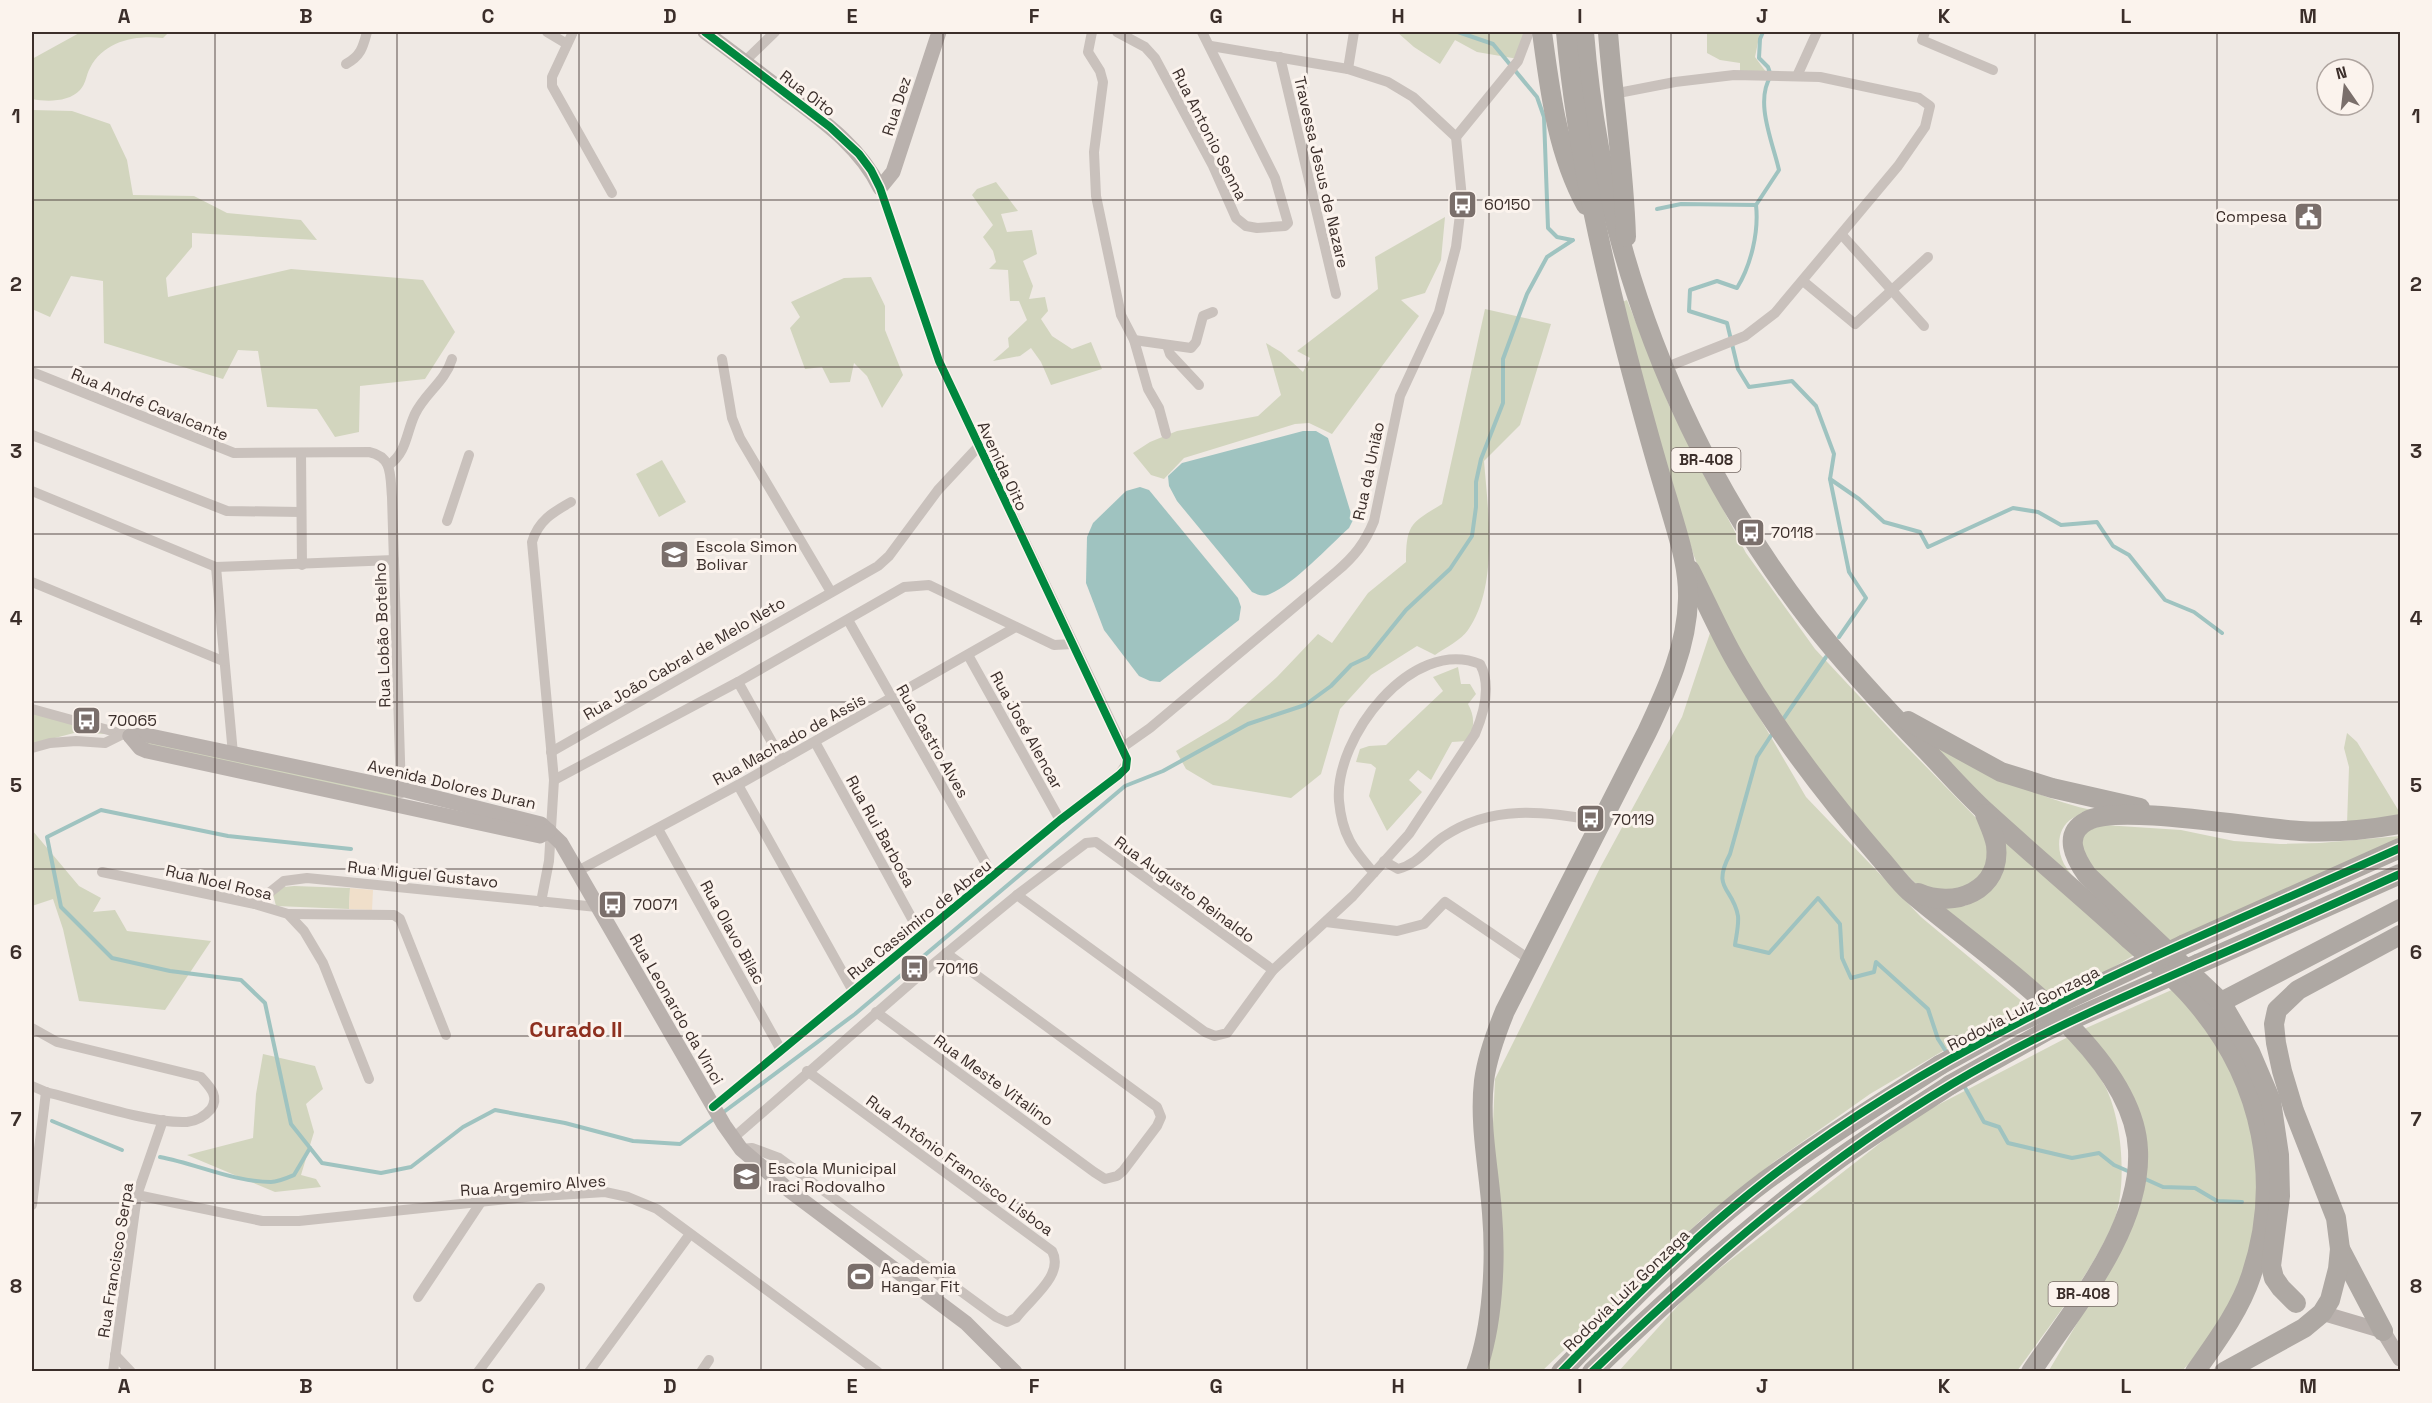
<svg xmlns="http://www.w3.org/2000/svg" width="2432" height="1403" font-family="'Space Grotesk',sans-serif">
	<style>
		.green { fill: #d2d5be }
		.sand { fill: #f0dfca }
		.water { fill: #9fc3c0 }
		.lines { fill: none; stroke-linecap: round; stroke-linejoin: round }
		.stream { stroke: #9fc3c0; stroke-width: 4 }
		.street { stroke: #c9c1bc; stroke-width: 10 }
		.secondary { stroke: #b9b1ad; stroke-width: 15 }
		.highway { stroke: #aea8a3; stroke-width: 20 }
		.highway-bridge { stroke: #aea8a3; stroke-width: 20 }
		.cycleway-casing { stroke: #fbf3ed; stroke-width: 11 }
		.cycleway { stroke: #00873e; stroke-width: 8 }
		.grid { fill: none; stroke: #3b2e2a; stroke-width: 1.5; stroke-opacity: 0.55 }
		.labels { text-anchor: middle; stroke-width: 6; stroke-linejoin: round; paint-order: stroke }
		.shield { fill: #fbf3ed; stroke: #756964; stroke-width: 1.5 }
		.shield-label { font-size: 15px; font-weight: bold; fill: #3b2e2a }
		.street-label { font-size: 16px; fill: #3b2e2a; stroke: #fbf3ed }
		.poi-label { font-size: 16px; fill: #3b2e2a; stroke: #fbf3ed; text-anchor: start }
		.district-label { font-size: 22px; font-weight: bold; fill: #8e301f; stroke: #fbf3ed }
		.neatline { fill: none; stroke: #3b2e2a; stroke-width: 2 }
		.grid-label { font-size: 20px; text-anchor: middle; font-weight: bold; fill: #3b2e2a }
	</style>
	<rect width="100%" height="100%" fill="#efe9e4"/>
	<g class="green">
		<path d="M81,32H169L163,38C135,35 104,41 90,68C86,75 86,84 80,90C69,102 47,102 32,99V59Z"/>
		<path d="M1397,32H1526L1518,59L1477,52L1455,40L1440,64L1414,47Z"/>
		<path d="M1707,32H1760L1755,57L1766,72L1740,71V63L1720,60L1707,53Z"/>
		<path d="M32,110L72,111L110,124L127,160L133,195L194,196L227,213L301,220L317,240L192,233V247L166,278L168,297L291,269L423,280L455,332L425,379L360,386L359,432L335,437L317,409L267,407L258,351L238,350L223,379L104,343L103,281L71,276L50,317L32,309Z"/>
		<path d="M996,182L1018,211L1001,214L1007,232L1032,230L1037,254L1023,261L1033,286L1029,299L1045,297L1048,311L1041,319L1052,336L1072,349L1091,342L1102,369L1051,385L1041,362L1031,348L1020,356L993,361L1009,347L1008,338L1027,320L1019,301H1010L1008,270L989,269L996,262L993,251L983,237L993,225L972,195L977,189Z"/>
		<path d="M1445,217L1441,260L1425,293L1401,300L1419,316L1332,434L1309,423L1295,424L1184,458L1164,479L1151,475L1133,453L1150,442L1177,431L1258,416L1281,395L1266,343L1281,352L1303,372L1310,358L1297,351L1378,289L1375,257Z"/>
		<path d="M871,277L885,306V330L903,375L882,408L867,376L854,363L850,382L830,383L822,367L805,369L790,328L800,317L791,302L844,278Z"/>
		<path d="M1627,300L1671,410L1746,553L1815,649L1901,741L1986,828L1990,854L1983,874L1974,882L1948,895L1921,889L1863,829L1790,730L1718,616L1694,556L1667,472L1622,302Z"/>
		<path d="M1485,309L1551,324L1520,425L1484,461C1488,510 1499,586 1468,630C1461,640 1445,648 1435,655L1417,646L1371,675L1340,709L1321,774L1291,798L1213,785L1186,769L1176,751L1228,720L1277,677L1318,634L1332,643L1368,593L1406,562C1406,524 1411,523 1442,504Z"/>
		<path d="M662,460L686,502L659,517L636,474Z"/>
		<path d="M1710,633L1806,797L1921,917L2024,1003L1870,1094L1775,1161L1702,1219L1542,1371L1482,1372L1495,1079L1600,868L1682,717Z"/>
		<path d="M1458,667L1461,684H1470L1476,694L1468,704C1475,716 1475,730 1467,741L1452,742L1431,780L1418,770L1409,780L1422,792L1387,831L1369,796L1376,768L1371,764L1356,762L1360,749L1369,746L1386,745L1443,691L1433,677Z"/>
		<path d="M32,713L107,734L74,733L32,744Z"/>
		<path d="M2347,733L2357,742L2400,813V817L2347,824L2349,767L2344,748Z"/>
		<path d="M139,739L396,794L397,796L395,798L141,743Z"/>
		<path d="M1933,742C1985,770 2037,799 2096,811C2089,813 2079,814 2073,818C2057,827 2056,849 2064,864C2077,887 2128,929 2150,950L1935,754Z"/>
		<path d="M2104,825L2181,830L2234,841L2280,844L2320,843L2400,836V842L2175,948L2090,873L2080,840L2085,831Z"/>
		<path d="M32,830L79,886L101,898L93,912L115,910L127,931L211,941L165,1010L79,1001L63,929L53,899L32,906Z"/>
		<path d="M1999,834L2136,954L2088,982L2043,997L1933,906H1965L1984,896Z"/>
		<path d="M294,886L350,888L349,909L276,906L273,894L284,887Z"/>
		<path d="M2176,988C2190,1005 2209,1022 2220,1041C2228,1055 2257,1129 2259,1144C2268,1225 2238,1313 2182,1371L2048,1372L2101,1283L2142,1146L2084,1029Z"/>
		<path d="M2068,1037C2081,1053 2096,1069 2106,1088C2123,1123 2128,1191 2112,1226C2088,1278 2050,1325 2017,1371L1618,1372L1692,1290L1911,1119Z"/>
		<path d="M263,1054L315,1066L323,1089L306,1104L314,1132L301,1175L316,1179L321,1187L275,1192L187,1155L253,1138L256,1094Z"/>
	</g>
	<path class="sand" d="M350,888L373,890L372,910L349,909Z"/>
	<g class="water">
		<path d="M1303,431H1316L1328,438L1353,520L1349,528C1329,546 1294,584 1270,594C1263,597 1258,595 1252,592L1177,501L1169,486L1168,476L1182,463Z"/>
		<path d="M1140,487L1149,490L1238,598L1241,607L1239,620L1160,682L1150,681L1139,676L1104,630L1086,583L1087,537L1093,523L1126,491Z"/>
	</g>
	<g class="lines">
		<g class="stream">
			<path d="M1458,32L1493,44L1537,97L1544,117L1548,228L1557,237L1572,240"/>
			<path d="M1756,205C1759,232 1751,265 1737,288L1717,281L1690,290L1689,311L1727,323L1738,369L1749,387L1792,381L1816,406L1834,454L1830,479L1849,572L1866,598L1839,637"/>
			<path d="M1756,205L1779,170C1773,143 1754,101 1771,76L1768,67L1759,58L1760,39L1763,32"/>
			<path d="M1657,209L1681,204L1756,205"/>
			<path d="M1830,479L1859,499L1884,522L1920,532L1928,547L2013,508L2038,512L2061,525L2097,522L2113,546L2129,555L2165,600L2194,612L2222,633"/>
			<path d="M1784,718L1826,657"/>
			<path d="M1774,731L1757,757L1730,854C1711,890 1733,887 1738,916C1739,925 1736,937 1735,945L1769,953L1818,898L1840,924L1842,958L1851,978L1874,972L1876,962L1928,1009L1938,1039L1947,1053"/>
			<path d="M351,849L228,836L101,810L47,837L61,907L112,958L170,971L241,980L265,1003L291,1124L322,1163L381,1173L411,1167L463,1127L495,1110L565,1123L633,1141L680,1144L715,1118"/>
			<path d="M1963,1084L1984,1122L1999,1127L2008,1143L2072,1158L2099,1153L2114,1165L2130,1172"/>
			<path d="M721,1114L855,1014L1125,786L1163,771L1248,724L1305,705L1331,686L1351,665L1368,657L1406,610L1450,569L1472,536L1476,507V482L1481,459L1503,403V359L1527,294L1547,257L1573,240"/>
			<path d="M52,1121L122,1150"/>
			<path d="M160,1157C197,1164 234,1182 271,1182C278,1182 287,1178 294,1175L310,1148"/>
			<path d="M2143,1178L2163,1187L2195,1188L2217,1201L2242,1202"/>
		</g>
		<g class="street">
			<path d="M547,32L567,44"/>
			<path d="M573,32L552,77V86L612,193"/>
			<path d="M1092,32L1088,52L1100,71L1103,82L1094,152L1096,196L1121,315L1134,340L1148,389L1159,408L1166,434"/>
			<path d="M1117,32L1145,47L1155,58L1213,166L1236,218L1246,226L1257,228L1285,226L1288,223L1275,178L1202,32"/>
			<path d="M1925,32L1922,40L1993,70"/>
			<path d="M1280,57L1336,294"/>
			<path d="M745,61L775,32"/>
			<path d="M346,64C361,56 363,47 367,32"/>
			<path d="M1348,69L1354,32"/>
			<path d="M1797,76L1817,32"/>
			<path d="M1613,94L1675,82L1734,75L1820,77L1919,98L1930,106L1925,127L1898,166L1775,313L1745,336L1662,369"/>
			<path d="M1456,137L1518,61L1529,32"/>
			<path d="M1842,235L1924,326"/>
			<path d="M1803,281L1855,324L1928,257"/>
			<path d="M1134,340L1191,348L1196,342L1203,316L1213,312"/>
			<path d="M1167,345L1170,354L1199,385"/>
			<path d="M722,359L732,418L740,438L831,592"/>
			<path d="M32,372L234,453L369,452C393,457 390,475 392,497L401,793"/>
			<path d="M32,435L227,511L301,512"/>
			<path d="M301,453L302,565"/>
			<path d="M389,465C407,452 406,433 415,414C425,393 445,382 452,359"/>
			<path d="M32,491L216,567L394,560"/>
			<path d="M447,521L469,455"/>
			<path d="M216,567L233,754"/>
			<path d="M32,582L223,661"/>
			<path d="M848,620L993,876"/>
			<path d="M968,655L1060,820"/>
			<path d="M738,682L782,760"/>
			<path d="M32,709L130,736"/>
			<path d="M815,742L921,935"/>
			<path d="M1123,747L1150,728L1336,572C1354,557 1365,543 1374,521L1400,396L1439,312L1456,247L1462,198L1456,137L1413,97L1388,82L1348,69L1211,46"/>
			<path d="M32,748L50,743L76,741L105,743L123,734"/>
			<path d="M551,752L878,566L889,556L938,490L979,446"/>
			<path d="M554,780L738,682L904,587L929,585L1054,645L1072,644"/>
			<path d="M738,785L853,991"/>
			<path d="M658,829L781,1050"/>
			<path d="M1384,861L1398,869C1418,864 1427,848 1443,837C1493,803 1545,812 1600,821"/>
			<path d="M102,872L255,904L288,914L304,931L323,963L369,1079"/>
			<path d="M576,872L738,785L1014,628"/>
			<path d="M1017,895L1205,1032L1215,1036L1227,1033L1273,970L1353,896L1409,834L1475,734C1484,713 1492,686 1480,664C1412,636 1334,738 1339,801C1342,835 1353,849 1374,873"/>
			<path d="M541,902L549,861L554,780L532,542C538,521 553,512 571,502"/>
			<path d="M255,904L284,881L307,878L597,907"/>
			<path d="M288,914L394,915L400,919L446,1035"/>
			<path d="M1326,922L1397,931L1424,924L1445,902L1523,955"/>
			<path d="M876,1012L1094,1172L1105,1179L1117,1176L1123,1171L1157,1126L1161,1117L1157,1107L946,953"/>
			<path d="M32,1028L57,1042L201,1077C209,1086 220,1096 211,1109C205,1116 196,1121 187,1122C151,1124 83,1101 46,1092L32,1086"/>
			<path d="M713,1107L1060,820L1119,775L1127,763L1123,747L939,361L880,188"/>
			<path d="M732,1139L921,974L1017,895L1086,843L1096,842L1273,970"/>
			<path d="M741,1149L752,1148L779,1158L996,1317L1007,1322L1016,1318C1030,1299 1065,1275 1052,1251L807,1071"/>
			<path d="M137,1195L262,1221H299L526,1197L605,1192L628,1197L657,1209L878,1372"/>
			<path d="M32,1205L46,1092"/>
			<path d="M418,1297L481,1202"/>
			<path d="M115,1355L131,1372"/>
			<path d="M113,1372L137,1195L163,1120"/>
			<path d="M478,1372L540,1288"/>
			<path d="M589,1372L690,1234"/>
			<path d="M701,1372L709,1360"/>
		</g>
		<g class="secondary">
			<path d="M705,32C731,51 757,71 783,91C820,119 859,145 880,188L893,172L939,32"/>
			<path d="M130,736L146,735L401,789L541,824L561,843L724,1125L741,1149L790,1191L966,1323L1015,1372"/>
			<path d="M130,736L140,748L147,751L540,836L549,831"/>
			<path d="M2322,1313L2383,1331L2400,1359"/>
		</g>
		<g class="highway">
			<path d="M1542,32C1550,91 1557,152 1586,205"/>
			<path d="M1584,32C1601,246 1677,448 1809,619C1845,665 1885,708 1926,750C1946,771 1965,793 1987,813C2034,856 2083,897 2130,940C2154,961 2179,981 2199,1006C2262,1082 2283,1181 2251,1276C2240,1310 2216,1342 2195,1372"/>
			<path d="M1608,32C1613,100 1624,168 1626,237"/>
			<path d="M1690,570C1707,603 1721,637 1740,668C1780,736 1828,798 1879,857C1889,868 1898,881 1909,891C1980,953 2134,1049 2138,1150C2142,1229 2072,1310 2031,1372"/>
			<path d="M1908,721L2001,772L2052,788L2140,808"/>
			<path d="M1918,893C1954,909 2002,891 1996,845C1994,834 1989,824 1985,814"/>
			<path d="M2183,945L2400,848"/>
			<path d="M2198,964L2400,874"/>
			<path d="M2221,1002L2400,909"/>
			<path d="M2340,1249L2383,1331"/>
			<path d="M2296,1303L2281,1288L2274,1278L2271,1266L2280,1196L2279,1155L2271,1101L2250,1052L2221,1002L2087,875C2075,858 2062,834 2087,821C2118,803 2258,829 2300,831C2334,833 2367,830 2400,824"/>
			<path d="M1476,1372C1493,1326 1496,1261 1492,1213C1489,1169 1479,1125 1484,1081C1487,1057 1496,1033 1505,1011L1647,732C1667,690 1687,646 1688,599C1689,565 1677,533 1668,501C1657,465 1647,429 1637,392C1605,274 1577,153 1566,32"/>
			<path d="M1561,1372C1626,1305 1691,1237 1765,1181C1821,1140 1881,1103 1940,1065"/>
			<path d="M1592,1372C1671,1295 1752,1223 1840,1158C1876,1132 1914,1109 1950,1085"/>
			<path d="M2224,1372L2304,1328L2322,1313L2330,1300L2338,1269L2340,1249L2336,1218L2294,1111L2282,1071L2276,1043L2274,1024L2277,1010L2298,990L2400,935"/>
		</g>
		<g class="highway-bridge">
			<path d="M1940,1065L2005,1029L2183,945"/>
			<path d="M1950,1085L2048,1030L2198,964"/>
		</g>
		<defs>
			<g id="cycleway">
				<path d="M705,32L830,127L859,154L871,170L880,188L939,361L1127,759L1126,768L1119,775L1060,820L713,1107"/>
				<path d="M1561,1372C1625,1306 1690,1240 1763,1183C1952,1034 2182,946 2400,848"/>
				<path d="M1592,1372C1703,1265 1819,1163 1952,1084C2031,1037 2114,1001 2198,964C2266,935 2333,904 2400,874"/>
			</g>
		</defs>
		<use href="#cycleway" class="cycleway-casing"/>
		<use href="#cycleway" class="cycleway"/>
	</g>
	<path class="grid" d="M215,32V1372M397,32V1372M579,32V1372M761,32V1372M943,32V1372M1125,32V1372M1307,32V1372M1489,32V1372M1671,32V1372M1853,32V1372M2035,32V1372M2217,32V1372M32,200H2400M32,367H2400M32,534H2400M32,702H2400M32,869H2400M32,1036H2400M32,1203H2400"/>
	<defs>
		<symbol id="bus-square" viewBox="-11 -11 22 22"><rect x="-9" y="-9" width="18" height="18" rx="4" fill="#7a6f6b" stroke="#fbf3ed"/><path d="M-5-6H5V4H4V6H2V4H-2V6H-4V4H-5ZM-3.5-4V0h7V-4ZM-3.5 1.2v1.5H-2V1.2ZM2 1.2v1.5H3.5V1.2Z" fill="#fff"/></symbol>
		<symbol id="civic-square" viewBox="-11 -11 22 22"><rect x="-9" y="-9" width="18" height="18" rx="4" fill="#7a6f6b" stroke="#fbf3ed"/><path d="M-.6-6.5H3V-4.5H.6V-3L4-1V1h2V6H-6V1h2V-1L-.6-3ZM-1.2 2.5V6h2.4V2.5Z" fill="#fff"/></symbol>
		<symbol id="school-square" viewBox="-11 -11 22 22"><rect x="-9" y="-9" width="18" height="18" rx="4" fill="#7a6f6b" stroke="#fbf3ed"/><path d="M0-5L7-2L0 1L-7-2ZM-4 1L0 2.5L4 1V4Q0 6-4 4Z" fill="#fff"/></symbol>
		<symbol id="stadium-square" viewBox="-11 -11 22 22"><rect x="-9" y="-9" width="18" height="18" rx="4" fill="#7a6f6b" stroke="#fbf3ed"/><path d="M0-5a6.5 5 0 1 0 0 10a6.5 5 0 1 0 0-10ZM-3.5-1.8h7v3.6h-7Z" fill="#fff"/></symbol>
	</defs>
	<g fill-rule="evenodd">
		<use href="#bus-square" x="1446" y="188" width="33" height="33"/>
		<use href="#civic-square" x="2292" y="200" width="33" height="33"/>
		<use href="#bus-square" x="1734" y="516" width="33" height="33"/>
		<use href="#school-square" x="658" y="538" width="33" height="33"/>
		<use href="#bus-square" x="70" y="704" width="33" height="33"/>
		<use href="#bus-square" x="1574" y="802" width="33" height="33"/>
		<use href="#bus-square" x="596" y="888" width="33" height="33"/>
		<use href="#bus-square" x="898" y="952" width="33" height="33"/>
		<use href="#school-square" x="730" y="1160" width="33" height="33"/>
		<use href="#stadium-square" x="844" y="1260" width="33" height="33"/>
	</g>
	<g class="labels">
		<g class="shield">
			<rect x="1671.5" y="448" width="69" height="24" rx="4.5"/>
			<rect x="2048.5" y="1282" width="69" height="24" rx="4.5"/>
		</g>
		<g class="shield-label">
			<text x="1706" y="465">BR-408</text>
			<text x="2083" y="1299">BR-408</text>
		</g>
		<g class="street-label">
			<text transform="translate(808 93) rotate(37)" y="6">Rua Oito</text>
			<text transform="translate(896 106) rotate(-72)" y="6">Rua Dez</text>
			<text transform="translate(1210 134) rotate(63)" y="6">Rua Antonio Senna</text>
			<text transform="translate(1322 172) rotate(77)" y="6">Travessa Jesus de Nazare</text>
			<text transform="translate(150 404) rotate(22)" y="6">Rua André Cavalcante</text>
			<text transform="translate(1003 466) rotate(65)" y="6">Avenida Oito</text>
			<text transform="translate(1368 471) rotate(-78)" y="6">Rua da União</text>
			<text transform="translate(382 635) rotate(-92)" y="6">Rua Lobão Botelho</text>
			<text transform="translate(684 658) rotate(-30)" y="6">Rua João Cabral de Melo Neto</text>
			<text transform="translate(1027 730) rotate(61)" y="6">Rua José Alencar</text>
			<text transform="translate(789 739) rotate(-29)" y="6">Rua Machado de Assis</text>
			<text transform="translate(933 741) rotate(60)" y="6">Rua Castro Alves</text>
			<text transform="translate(452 784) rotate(13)" y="6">Avenida Dolores Duran</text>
			<text transform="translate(881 831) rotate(61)" y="6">Rua Rui Barbosa</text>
			<text transform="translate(423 874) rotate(6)" y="6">Rua Miguel Gustavo</text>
			<text transform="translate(219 882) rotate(13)" y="6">Rua Noel Rosa</text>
			<text transform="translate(1185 889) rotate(36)" y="6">Rua Augusto Reinaldo</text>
			<text transform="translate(919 919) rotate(-39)" y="6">Rua Cassimiro de Abreu</text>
			<text transform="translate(733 932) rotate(61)" y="6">Rua Olavo Bilac</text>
			<text transform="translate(2023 1008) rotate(-27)" y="6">Rodovia Luiz Gonzaga</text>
			<text transform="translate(677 1009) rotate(60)" y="6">Rua Leonardo da Vinci</text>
			<text transform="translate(994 1080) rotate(36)" y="6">Rua Meste Vitalino</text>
			<text transform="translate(960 1165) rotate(36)" y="6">Rua Antônio Francisco Lisboa</text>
			<text transform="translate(533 1185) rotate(-4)" y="6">Rua Argemiro Alves</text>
			<text transform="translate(115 1260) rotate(-81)" y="6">Rua Francisco Serpa</text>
			<text transform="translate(1626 1290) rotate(-44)" y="6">Rodovia Luiz Gonzaga</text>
		</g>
		<g class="poi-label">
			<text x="1484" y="210">60150</text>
			<text x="2287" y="222" text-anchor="end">Compesa</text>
			<text x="1771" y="538">70118</text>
			<text x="696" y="552">Escola Simon<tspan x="696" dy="18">Bolivar</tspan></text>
			<text x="108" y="726">70065</text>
			<text x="1612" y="825">70119</text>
			<text x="633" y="910">70071</text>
			<text x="936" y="974">70116</text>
			<text x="768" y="1174">Escola Municipal<tspan x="768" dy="18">Iraci Rodovalho</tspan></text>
			<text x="881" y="1274">Academia<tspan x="881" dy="18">Hangar Fit</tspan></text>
		</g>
		<g class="district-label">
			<text x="576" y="1037">Curado II</text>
		</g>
	</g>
	<rect width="2432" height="1403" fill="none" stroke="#fbf3ed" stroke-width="66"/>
	<g transform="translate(2345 87) rotate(346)"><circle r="28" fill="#fbf3ed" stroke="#aea49f" stroke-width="1.5"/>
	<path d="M0-4.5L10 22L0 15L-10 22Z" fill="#7a6f6b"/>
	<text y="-9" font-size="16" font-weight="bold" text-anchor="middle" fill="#3b2e2a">N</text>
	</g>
	<rect x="33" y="33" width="2366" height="1337" class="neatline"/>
	<g class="grid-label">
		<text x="124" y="23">A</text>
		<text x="306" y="23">B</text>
		<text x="488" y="23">C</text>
		<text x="670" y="23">D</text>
		<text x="852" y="23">E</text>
		<text x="1034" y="23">F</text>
		<text x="1216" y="23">G</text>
		<text x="1398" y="23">H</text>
		<text x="1580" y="23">I</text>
		<text x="1762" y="23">J</text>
		<text x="1944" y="23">K</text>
		<text x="2126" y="23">L</text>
		<text x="2308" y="23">M</text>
		<text x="16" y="123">1</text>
		<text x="2416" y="123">1</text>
		<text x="16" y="291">2</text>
		<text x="2416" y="291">2</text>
		<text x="16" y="458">3</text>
		<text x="2416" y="458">3</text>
		<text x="16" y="625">4</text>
		<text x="2416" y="625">4</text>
		<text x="16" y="792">5</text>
		<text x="2416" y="792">5</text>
		<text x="16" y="959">6</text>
		<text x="2416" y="959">6</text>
		<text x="16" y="1126">7</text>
		<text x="2416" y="1126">7</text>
		<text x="16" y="1293">8</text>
		<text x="2416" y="1293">8</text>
		<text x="124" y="1393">A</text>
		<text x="306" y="1393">B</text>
		<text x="488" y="1393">C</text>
		<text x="670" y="1393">D</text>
		<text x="852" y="1393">E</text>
		<text x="1034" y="1393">F</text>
		<text x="1216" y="1393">G</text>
		<text x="1398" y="1393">H</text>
		<text x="1580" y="1393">I</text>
		<text x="1762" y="1393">J</text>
		<text x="1944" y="1393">K</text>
		<text x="2126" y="1393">L</text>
		<text x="2308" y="1393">M</text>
	</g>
</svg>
